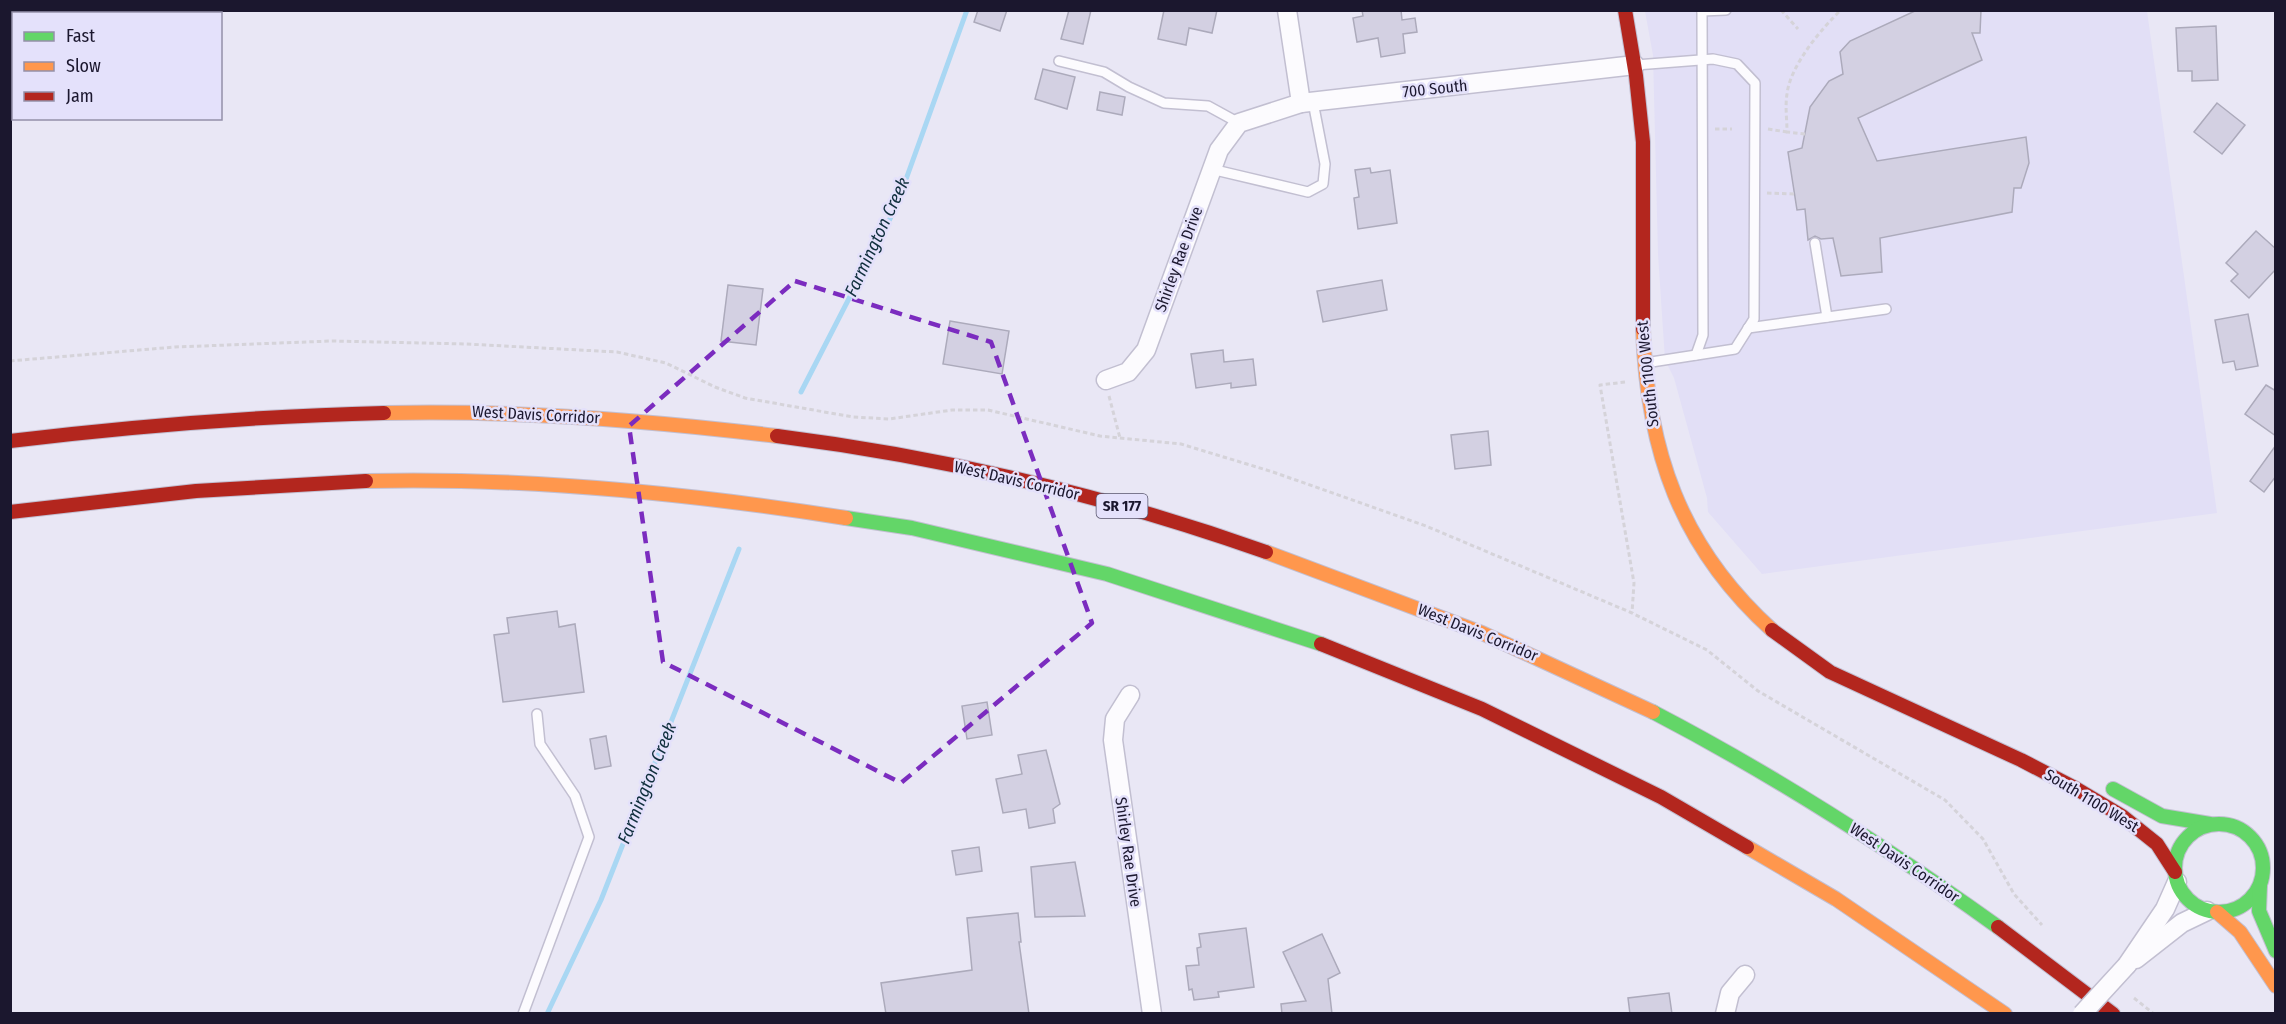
<svg xmlns="http://www.w3.org/2000/svg" width="2286" height="1024" font-family="'Fira Sans Condensed',sans-serif">
	<style>
		.built { fill: #e2dff6 }
		.lines { fill: none; stroke-linecap: round; stroke-linejoin: round }
		.stream { stroke: #a9d7f3; stroke-width: 5 }
		.building { fill: #d3d0e2; stroke: #acaabb; stroke-width: 1.5 }
		.lane-casing { stroke: #c2bfd1; stroke-width: 12 }
		.street-casing { stroke: #c2bfd1; stroke-width: 21 }
		.fast-casing { stroke: #c2bfd1; stroke-width: 16 }
		.slow-casing { stroke: #c2bfd1; stroke-width: 16 }
		.jam-casing { stroke: #c2bfd1; stroke-width: 16 }
		.path { stroke: #d5d3d9; stroke-width: 3; stroke-dasharray: 4.5 3; stroke-linecap: butt }
		.lane { stroke: #fcfbfe; stroke-width: 9 }
		.street { stroke: #fcfbfe; stroke-width: 18 }
		.fast { stroke: #63d668; stroke-width: 14 }
		.slow { stroke: #ff974d; stroke-width: 14 }
		.jam { stroke: #b3261e; stroke-width: 14 }
		.street-bridge-casing { stroke: #c2bfd1; stroke-width: 21; stroke-linecap: butt }
		.street-bridge { stroke: #fcfbfe; stroke-width: 18 }
		.marked { fill: none; stroke: #7b2cbf; stroke-width: 4.5; stroke-dasharray: 12 8; stroke-linejoin: round }
		.labels { text-anchor: middle; stroke-width: 5; stroke-linejoin: round; paint-order: stroke }
		.shield { fill: #e4e1fb; stroke: #57546c; stroke-width: 1.5 }
		.shield-label { font-size: 15px; font-weight: bold; fill: #1b172e }
		.street-label { font-size: 16px; fill: #1b172e; stroke: #e4e1fb }
		.water-label { font-size: 18px; font-style: italic; fill: #102f3d; stroke: #e4e1fb }
	</style>
	<rect width="100%" height="100%" fill="#e9e7f5"/>
	<path class="built" d="M1645,11H2147L2217,513L1762,574L1708,512L1707,498L1674,378L1665,360L1658,254L1653,55Z"/>
	<g class="lines">
		<g class="stream">
			<path d="M801,392L896,207L967,10"/>
			<path d="M547,1014L601,900L739,549"/>
		</g>
	</g>
	<g class="building">
		<path d="M978,10H1007L1000,31L974,22Z"/>
		<path d="M1069,10H1091L1083,44L1061,39Z"/>
		<path d="M1164,10H1217L1212,33L1189,28L1186,45L1158,39Z"/>
		<path d="M1362,10H1401L1402,20L1415,18L1417,32L1403,34L1405,53L1381,57L1378,38L1357,42L1353,18L1363,16Z"/>
		<path d="M1917,10H1981L1980,33H1972L1982,60L1858,118L1877,161L2026,137L2029,163L2021,188H2014L2012,212L1880,238L1882,272L1841,276L1833,238L1821,239L1815,236L1808,240L1805,209L1797,210L1788,152L1802,148L1810,107L1829,81L1843,74L1840,52L1850,41Z"/>
		<path d="M2216,26L2218,80L2192,81V71H2178L2176,28Z"/>
		<path d="M1043,69L1075,77L1067,109L1035,99Z"/>
		<path d="M1100,92L1125,97L1122,115L1097,110Z"/>
		<path d="M2217,103L2245,125L2222,154L2194,132Z"/>
		<path d="M1370,168L1371,173L1390,170L1397,223L1358,229L1354,198L1359,197L1355,170Z"/>
		<path d="M2256,231L2276,249V269L2249,298L2231,281L2238,274L2226,263Z"/>
		<path d="M1382,280L1387,310L1323,322L1317,291Z"/>
		<path d="M728,285L763,289L756,345L721,341Z"/>
		<path d="M2248,314L2258,366L2236,370L2234,361L2223,363L2215,320Z"/>
		<path d="M950,321L1009,331L1002,374L943,364Z"/>
		<path d="M1223,350L1224,362L1253,359L1256,385L1231,388V383L1196,388L1191,354Z"/>
		<path d="M2266,385L2276,391V436L2245,414Z"/>
		<path d="M1488,431L1491,465L1455,469L1451,435Z"/>
		<path d="M2276,445V476L2264,492L2250,481Z"/>
		<path d="M557,611L559,627L575,624L584,692L503,702L494,635L509,633L507,618Z"/>
		<path d="M987,702L992,735L967,739L962,706Z"/>
		<path d="M606,736L611,766L595,769L590,739Z"/>
		<path d="M1046,750L1060,804L1053,809L1055,823L1029,828L1026,809L1003,813L996,779L1022,774L1018,755Z"/>
		<path d="M979,847L982,871L956,875L952,851Z"/>
		<path d="M1075,862L1085,916L1035,917L1031,867Z"/>
		<path d="M1018,913L1021,942H1019L1029,1014H886L881,983L972,970L967,918Z"/>
		<path d="M1246,928L1254,987L1218,992L1219,997L1194,1000L1192,989L1189,990L1186,966L1199,965L1197,948L1201,947L1199,934Z"/>
		<path d="M1322,934L1340,973L1328,979L1332,1014H1282L1281,1004L1306,1001L1283,952Z"/>
		<path d="M1669,993L1672,1014H1630L1628,998Z"/>
	</g>
	<g class="lines">
		<defs>
			<g id="lane">
				<path d="M1702,11L1726,10"/>
				<path d="M1059,61L1104,72L1129,87L1164,103L1208,106L1239,123"/>
				<path d="M1636,65L1713,59L1737,64L1755,83L1754,319L1735,349L1645,363"/>
				<path d="M1211,169L1308,192L1323,184L1325,164L1313,102"/>
				<path d="M1815,243L1827,317"/>
				<path d="M1748,328L1886,309"/>
				<path d="M1696,355L1703,335L1702,10"/>
				<path d="M523,1014L589,837L575,796L540,744L537,714"/>
			</g>
			<g id="street">
				<path d="M1287,10L1301,103"/>
				<path d="M1106,380L1128,372L1146,350L1219,150L1239,123L1301,103L1635,65"/>
				<path d="M1130,695L1115,719L1113,740L1152,1014"/>
				<path d="M2136,959L2182,923L2207,911"/>
				<path d="M2127,965L2165,909L2177,882"/>
				<path d="M1725,1014L1730,993L1745,975"/>
			</g>
			<g id="fast">
				<path d="M846,518L912,528L1107,574L1321,644"/>
				<path d="M1653,712C1774,775 1888,848 1998,927"/>
				<path d="M2113,789L2162,816L2210,824"/>
				<circle cx="2219" cy="868" r="44"/>
				<path d="M2260,885L2259,911L2276,951"/>
			</g>
			<g id="slow">
				<path d="M1643,329C1647,450 1680,547 1772,630"/>
				<path d="M384,413C516,410 647,420 777,436"/>
				<path d="M366,481C527,477 687,493 846,518"/>
				<path d="M1266,552L1482,633L1653,712"/>
				<path d="M1747,847L1836,899L2005,1014"/>
				<path d="M2217,912L2240,932L2276,986"/>
			</g>
			<g id="jam">
				<path d="M1625,10L1636,76L1643,142V329"/>
				<path d="M777,436C943,457 1108,496 1266,552"/>
				<path d="M10,441C135,426 259,416 384,413"/>
				<path d="M10,512L196,491L366,481"/>
				<path d="M1772,630L1830,672L2021,760L2075,788L2122,816L2157,844L2175,872"/>
				<path d="M1321,644L1482,709L1661,797L1747,847"/>
				<path d="M1998,927L2113,1014"/>
			</g>
		</defs>
		<use href="#lane" class="lane-casing"/>
		<use href="#street" class="street-casing"/>
		<use href="#fast" class="fast-casing"/>
		<use href="#slow" class="slow-casing"/>
		<use href="#jam" class="jam-casing"/>
		<g class="path">
			<path d="M1781,10L1798,29"/>
			<path d="M1715,129H1732"/>
			<path d="M1768,129L1787,132"/>
			<path d="M1805,134L1787,132C1787,120 1785,106 1787,94C1790,66 1821,29 1841,10"/>
			<path d="M1767,193L1795,194"/>
			<path d="M10,361L175,347L332,341L467,344L617,352L666,363L715,387L745,398L853,417L889,419L952,410H988L1100,436L1181,444L1273,472L1426,526L1632,613L1707,650L1758,691L1945,800L1983,839L2014,894L2042,925"/>
			<path d="M1625,382L1600,385L1634,583L1632,613"/>
			<path d="M1109,396L1120,438"/>
			<path d="M2134,998L2154,1014"/>
		</g>
		<use href="#lane" class="lane"/>
		<use href="#street" class="street"/>
		<use href="#fast" class="fast"/>
		<use href="#slow" class="slow"/>
		<use href="#jam" class="jam"/>
		<defs>
			<path id="street-bridge" d="M2082,1014L2127,965"/>
		</defs>
		<use href="#street-bridge" class="street-bridge-casing"/>
		<use href="#street-bridge" class="street-bridge"/>
	</g>
	<path class="marked" d="M795,281L991,342L1092,623L901,783L663,662L629,426Z"/>
	<g class="labels">
		<rect class="shield" x="1096.5" y="494" width="51" height="24" rx="4.5"/>
		<g class="shield-label">
			<text x="1122" y="511">SR 177</text>
		</g>
		<g class="street-label">
			<text transform="translate(1435 88) rotate(-6)" y="6">700 South</text>
			<text transform="translate(1178 259) rotate(-70)" y="6">Shirley Rae Drive</text>
			<text transform="translate(1647 374) rotate(-96)" y="6">South 1100 West</text>
			<text transform="translate(536 414) rotate(3)" y="6">West Davis Corridor</text>
			<text transform="translate(1017 480) rotate(13)" y="6">West Davis Corridor</text>
			<text transform="translate(1478 632) rotate(22)" y="6">West Davis Corridor</text>
			<text transform="translate(2092 800) rotate(31)" y="6">South 1100 West</text>
			<text transform="translate(1129 852) rotate(82)" y="6">Shirley Rae Drive</text>
			<text transform="translate(1905 862) rotate(34)" y="6">West Davis Corridor</text>
		</g>
		<g class="water-label">
			<text transform="translate(877 237) rotate(-65)" y="6">Farmington Creek</text>
			<text transform="translate(647 783) rotate(-68)" y="6">Farmington Creek</text>
		</g>
	</g>
	<rect width="2286" height="1024" fill="none" stroke="#1b172e" stroke-width="24"/>
	<rect x="12" y="12" width="210" height="108" fill="#e4e1fb" stroke="#9490a9" stroke-width="1.5"/>
	<rect x="24" y="32" width="30" height="9" fill="#63d668" stroke="#9490a9" stroke-width="1.5"/>
	<text x="66" y="42" font-size="18" fill="#1b172e">Fast</text>
	<rect x="24" y="62" width="30" height="9" fill="#ff974d" stroke="#9490a9" stroke-width="1.5"/>
	<text x="66" y="72" font-size="18" fill="#1b172e">Slow</text>
	<rect x="24" y="92" width="30" height="9" fill="#b3261e" stroke="#9490a9" stroke-width="1.5"/>
	<text x="66" y="102" font-size="18" fill="#1b172e">Jam</text>
</svg>
